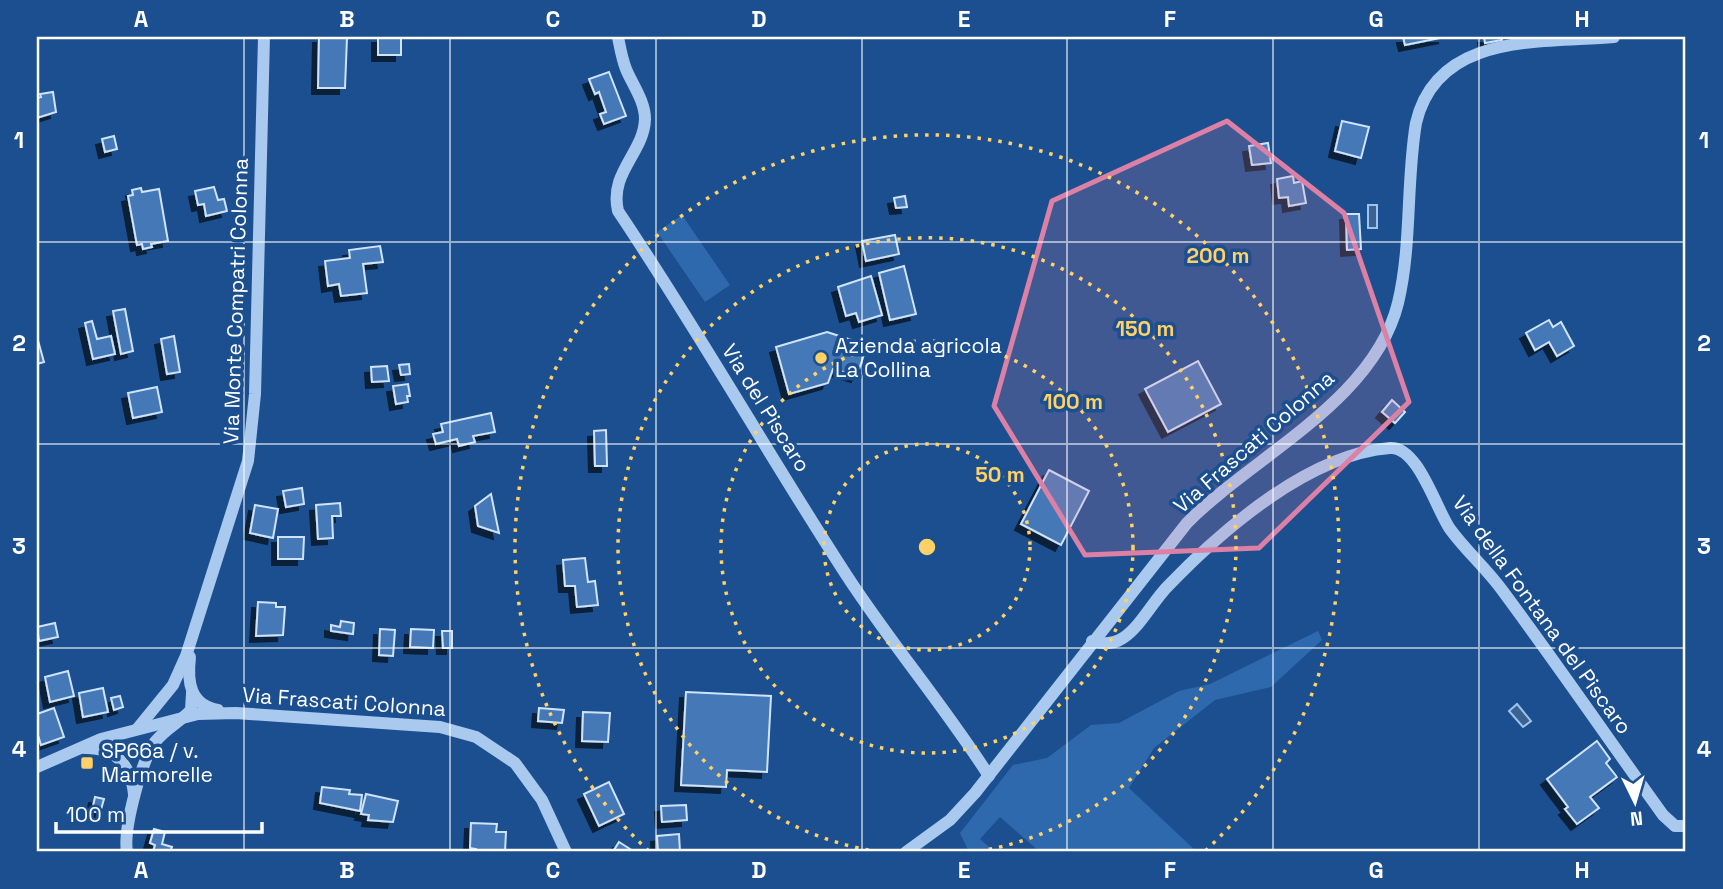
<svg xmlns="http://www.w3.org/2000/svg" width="1723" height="889" font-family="'Space Grotesk',sans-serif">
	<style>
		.green { fill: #2e69ad }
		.water { fill: #3c6290; stroke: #9cc4f0; stroke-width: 2 }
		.building { fill: #4478b7; stroke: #cfe3fa; stroke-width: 2; filter: url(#shadow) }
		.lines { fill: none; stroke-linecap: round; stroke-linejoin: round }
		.minor { stroke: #a9c9ee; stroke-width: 12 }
		.marked { fill: #dd80a5; fill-opacity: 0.2; stroke: #dd80a5; stroke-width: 5; stroke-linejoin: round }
		.grid { fill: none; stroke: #fff; stroke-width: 2; stroke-opacity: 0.55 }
		.ring { fill: none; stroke: #ffd166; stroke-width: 3.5; stroke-dasharray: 3.5 7 }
		.poi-dot { fill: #ffd166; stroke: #1b4f8f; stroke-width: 2.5 }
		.labels { text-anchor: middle; stroke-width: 7; stroke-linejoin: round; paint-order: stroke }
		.street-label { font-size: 21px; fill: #fff; stroke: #1b4f8f }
		.poi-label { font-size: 21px; fill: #fff; stroke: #1b4f8f; text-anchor: start }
		.centre { fill: #ffd166; stroke: #1b4f8f; stroke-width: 3.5 }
		.ring-label { font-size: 21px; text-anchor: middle; font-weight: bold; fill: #ffd166; stroke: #1b4f8f; stroke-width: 7; stroke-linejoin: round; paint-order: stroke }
		.neatline { fill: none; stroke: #fff; stroke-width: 2.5 }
		.grid-label { font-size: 23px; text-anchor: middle; font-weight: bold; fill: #fff }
	</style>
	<defs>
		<filter id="shadow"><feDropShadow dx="-6" dy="6" stdDeviation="0" flood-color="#0009"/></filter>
	</defs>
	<rect width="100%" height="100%" fill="#1b4f8f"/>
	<g class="green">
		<path d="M682,215L730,285L705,302L657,232Z"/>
		<path d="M1318,631L1322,640L1271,687L1215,700L1154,748L1129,788L1197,852H1040L1000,817L980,839L995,852H969L960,833L1013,765L1047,758L1091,725L1119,723L1179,691L1210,684Z"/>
	</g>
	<g class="water">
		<rect x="1368" y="205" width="9" height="23"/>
		<path d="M1517,704L1531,721L1523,727L1509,711Z"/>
	</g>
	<g class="building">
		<path d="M319,37H347L345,88H318Z"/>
		<rect x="378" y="37" width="23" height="18"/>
		<path d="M1403,37H1445L1405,45Z"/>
		<path d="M1484,37H1501L1502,40L1485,43Z"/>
		<path d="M609,72L626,116L604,124L600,114L606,112L599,92L595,94L589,79Z"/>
		<path d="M53,92L56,112L37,118V98L41,97L40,94Z"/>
		<path d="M1342,121L1369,127L1361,158L1335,151Z"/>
		<path d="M114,136L117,149L105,152L102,139Z"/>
		<path d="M1268,143L1271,163L1252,165L1249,146Z"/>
		<path d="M1293,176L1294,183L1302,181L1306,203L1289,206L1288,197L1279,198L1277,179Z"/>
		<path d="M214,187L218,200L224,199L227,211L206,216L204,204L198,205L195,191Z"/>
		<path d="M141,188L142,192L159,189L168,241L151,244L152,247L143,249L142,244L137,245L128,196L133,195L132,190Z"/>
		<path d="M905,196L907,207L896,208L894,198Z"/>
		<path d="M1346,214H1359L1361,249L1347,250Z"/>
		<path d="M895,235L899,254L866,261L862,241Z"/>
		<path d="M380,246L383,262L363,264L367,293L341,296L339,284L328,286L325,261L350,258L349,250Z"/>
		<path d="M904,266L916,314L890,320L879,273Z"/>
		<path d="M871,276L882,315L859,322L856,313L846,316L838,287Z"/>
		<path d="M125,309L133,351L121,354L113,311Z"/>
		<path d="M1549,320L1553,327L1561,322L1574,346L1557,356L1549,342L1535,350L1526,333Z"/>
		<path d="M92,321L97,339L111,336L115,354L93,359L85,323Z"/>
		<path d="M827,332L867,345L857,376L833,369L828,383L789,394L776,347Z"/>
		<path d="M174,336L180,372L167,374L161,339Z"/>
		<path d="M37,337L44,362L37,364Z"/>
		<path d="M1198,361L1221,404L1168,432L1145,389Z"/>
		<path d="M409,364L410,374L401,375L399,365Z"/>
		<path d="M387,366L389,381L372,382L371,367Z"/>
		<path d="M408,384L410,396H407L408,402L396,404L393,386Z"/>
		<path d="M157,387L162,412L133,418L128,393Z"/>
		<path d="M1392,400L1405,412L1395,423L1382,412Z"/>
		<path d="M491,413L495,432L473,436L475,442L459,446L457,439L436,444L433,434L443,432L441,424Z"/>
		<path d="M606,430L607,466H595L594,431Z"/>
		<path d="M1049,470L1089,491L1061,545L1021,524Z"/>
		<path d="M302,488L304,504L286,507L283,491Z"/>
		<path d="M491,494L499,533L478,526L475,506Z"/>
		<path d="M340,503L341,516H332L333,538L318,539L316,505Z"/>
		<path d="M255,505L278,509L273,538L250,533Z"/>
		<path d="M278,537H304L303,559H278Z"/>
		<path d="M585,558L588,582L595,581L598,605L577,607L575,586H565L563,560Z"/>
		<path d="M258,602L276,603V607H285L283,635L256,636Z"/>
		<path d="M341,621L354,623L353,634L331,631V625L340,627Z"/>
		<path d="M55,623L58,637L39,641L37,627Z"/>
		<path d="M380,629L395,630L393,656L379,655Z"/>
		<path d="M411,629L434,630L433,648L410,647Z"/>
		<path d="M442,631H452V648H443Z"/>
		<path d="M68,671L74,696L50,702L45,677Z"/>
		<path d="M103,688L108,712L83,717L79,693Z"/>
		<path d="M686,692L771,696L767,772L727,770L726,787L681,785Z"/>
		<path d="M120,696L123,707L114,710L111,698Z"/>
		<path d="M54,708L64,737L41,745L37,732V714Z"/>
		<path d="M539,708L564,710L562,723L538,721Z"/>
		<path d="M583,712L610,713L608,742L582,741Z"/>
		<path d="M1597,741L1610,759L1606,763L1617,777L1590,797L1599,808L1577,824L1565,809L1568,807L1547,779Z"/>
		<path d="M609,782L624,814L599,826L584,794Z"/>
		<path d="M322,787L350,790L349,794L362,795L360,811L320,803Z"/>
		<path d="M366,794L398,801L393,822L368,820L369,815L361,814Z"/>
		<path d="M95,797L104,799L100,813L92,811Z"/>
		<path d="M686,805L687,820L662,822L661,806Z"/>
		<path d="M471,823L497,824L496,832H506L505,852H475L476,849L470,848Z"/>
		<path d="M154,829L165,832L162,844L172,847L170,852H153L155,845L150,843Z"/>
		<path d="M679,834L680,852H658L657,836Z"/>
		<path d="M619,842L630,849L628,852L614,850Z"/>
	</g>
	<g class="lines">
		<g class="minor">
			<path d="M618,37C620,47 622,59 626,69C632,84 645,101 645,119C644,153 609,172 618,211C698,330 769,456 847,576C892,645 945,707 989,776"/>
			<path d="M1092,641C1102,644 1114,644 1123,638C1141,626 1153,601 1168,586C1222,530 1309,454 1390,448C1418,446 1436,509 1450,529C1466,551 1486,568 1502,590C1557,664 1609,740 1663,815L1675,826H1686"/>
			<path d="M190,657C187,682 190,705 218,710"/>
			<path d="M138,728L173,685L186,656L248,461L255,394L264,37"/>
			<path d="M85,748C116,747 131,766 134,794"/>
			<path d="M37,767L101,739L198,714L236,713L440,727L476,737L515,763L542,800L566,852"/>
			<path d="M127,852C123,829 141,762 155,742C165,729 180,722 191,710L192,693"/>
			<path d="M906,852L950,820L975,793L1187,523C1253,456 1374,401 1398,303C1412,245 1406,182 1416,123C1437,32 1542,43 1614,37"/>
		</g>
	</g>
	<path class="marked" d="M1227,121L1344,213L1409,402L1259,548L1085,555L994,406L1052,201Z"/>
	<path class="grid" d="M244,37V852M450,37V852M656,37V852M862,37V852M1067,37V852M1273,37V852M1479,37V852M37,242H1686M37,444H1686M37,648H1686"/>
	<g class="ring">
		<circle cx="927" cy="547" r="103"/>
		<circle cx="927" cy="547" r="206"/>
		<path d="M879 852A309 309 0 1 1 975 852"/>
		<path d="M649 851A412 412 0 1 1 1205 851"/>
	</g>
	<g class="poi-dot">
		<circle cx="821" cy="358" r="7"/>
		<rect x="80" y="756" width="14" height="14" rx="3.5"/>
	</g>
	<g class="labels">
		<g class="street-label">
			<text transform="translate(236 301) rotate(-88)" y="7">Via Monte Compatri Colonna</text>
			<text transform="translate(766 408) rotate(58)" y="7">Via del Piscaro</text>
			<text transform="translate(1254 442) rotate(-41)" y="7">Via Frascati Colonna</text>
			<text transform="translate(1542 615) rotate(54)" y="7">Via della Fontana del Piscaro</text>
			<text transform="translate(344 702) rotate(4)" y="7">Via Frascati Colonna</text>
		</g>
		<g class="poi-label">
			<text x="835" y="353">Azienda agricola<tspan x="835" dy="24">La Collina</tspan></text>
			<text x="101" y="758">SP66a / v.<tspan x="101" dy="24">Marmorelle</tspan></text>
		</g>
	</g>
	<circle cx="927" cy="547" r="10" class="centre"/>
	<g class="ring-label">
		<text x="1218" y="263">200 m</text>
		<text x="1145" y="336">150 m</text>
		<text x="1073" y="409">100 m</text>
		<text x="1000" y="482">50 m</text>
	</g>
	<rect width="1723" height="889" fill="none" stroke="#1b4f8f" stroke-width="77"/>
	<g transform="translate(1635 802) rotate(175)" stroke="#1b4f8f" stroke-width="5" paint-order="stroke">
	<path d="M0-5L12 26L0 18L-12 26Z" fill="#ffffff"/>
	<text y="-10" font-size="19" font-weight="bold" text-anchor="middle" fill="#ffffff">N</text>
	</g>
	<path d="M56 822v10h206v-10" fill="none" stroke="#ffffff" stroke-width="3.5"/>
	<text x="66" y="822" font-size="21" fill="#ffffff" stroke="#1b4f8f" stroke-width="5" paint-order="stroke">100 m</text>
	<rect x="38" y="38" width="1646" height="812" class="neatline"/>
	<g class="grid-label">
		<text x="141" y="27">A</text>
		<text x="347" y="27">B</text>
		<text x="553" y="27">C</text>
		<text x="759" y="27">D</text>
		<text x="964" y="27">E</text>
		<text x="1170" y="27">F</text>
		<text x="1376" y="27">G</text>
		<text x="1582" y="27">H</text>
		<text x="19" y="148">1</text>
		<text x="1704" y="148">1</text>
		<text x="19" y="351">2</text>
		<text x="1704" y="351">2</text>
		<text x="19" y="554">3</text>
		<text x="1704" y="554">3</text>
		<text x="19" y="757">4</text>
		<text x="1704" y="757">4</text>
		<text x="141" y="878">A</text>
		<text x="347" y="878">B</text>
		<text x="553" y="878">C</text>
		<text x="759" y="878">D</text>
		<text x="964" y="878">E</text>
		<text x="1170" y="878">F</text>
		<text x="1376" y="878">G</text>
		<text x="1582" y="878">H</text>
	</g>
</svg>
